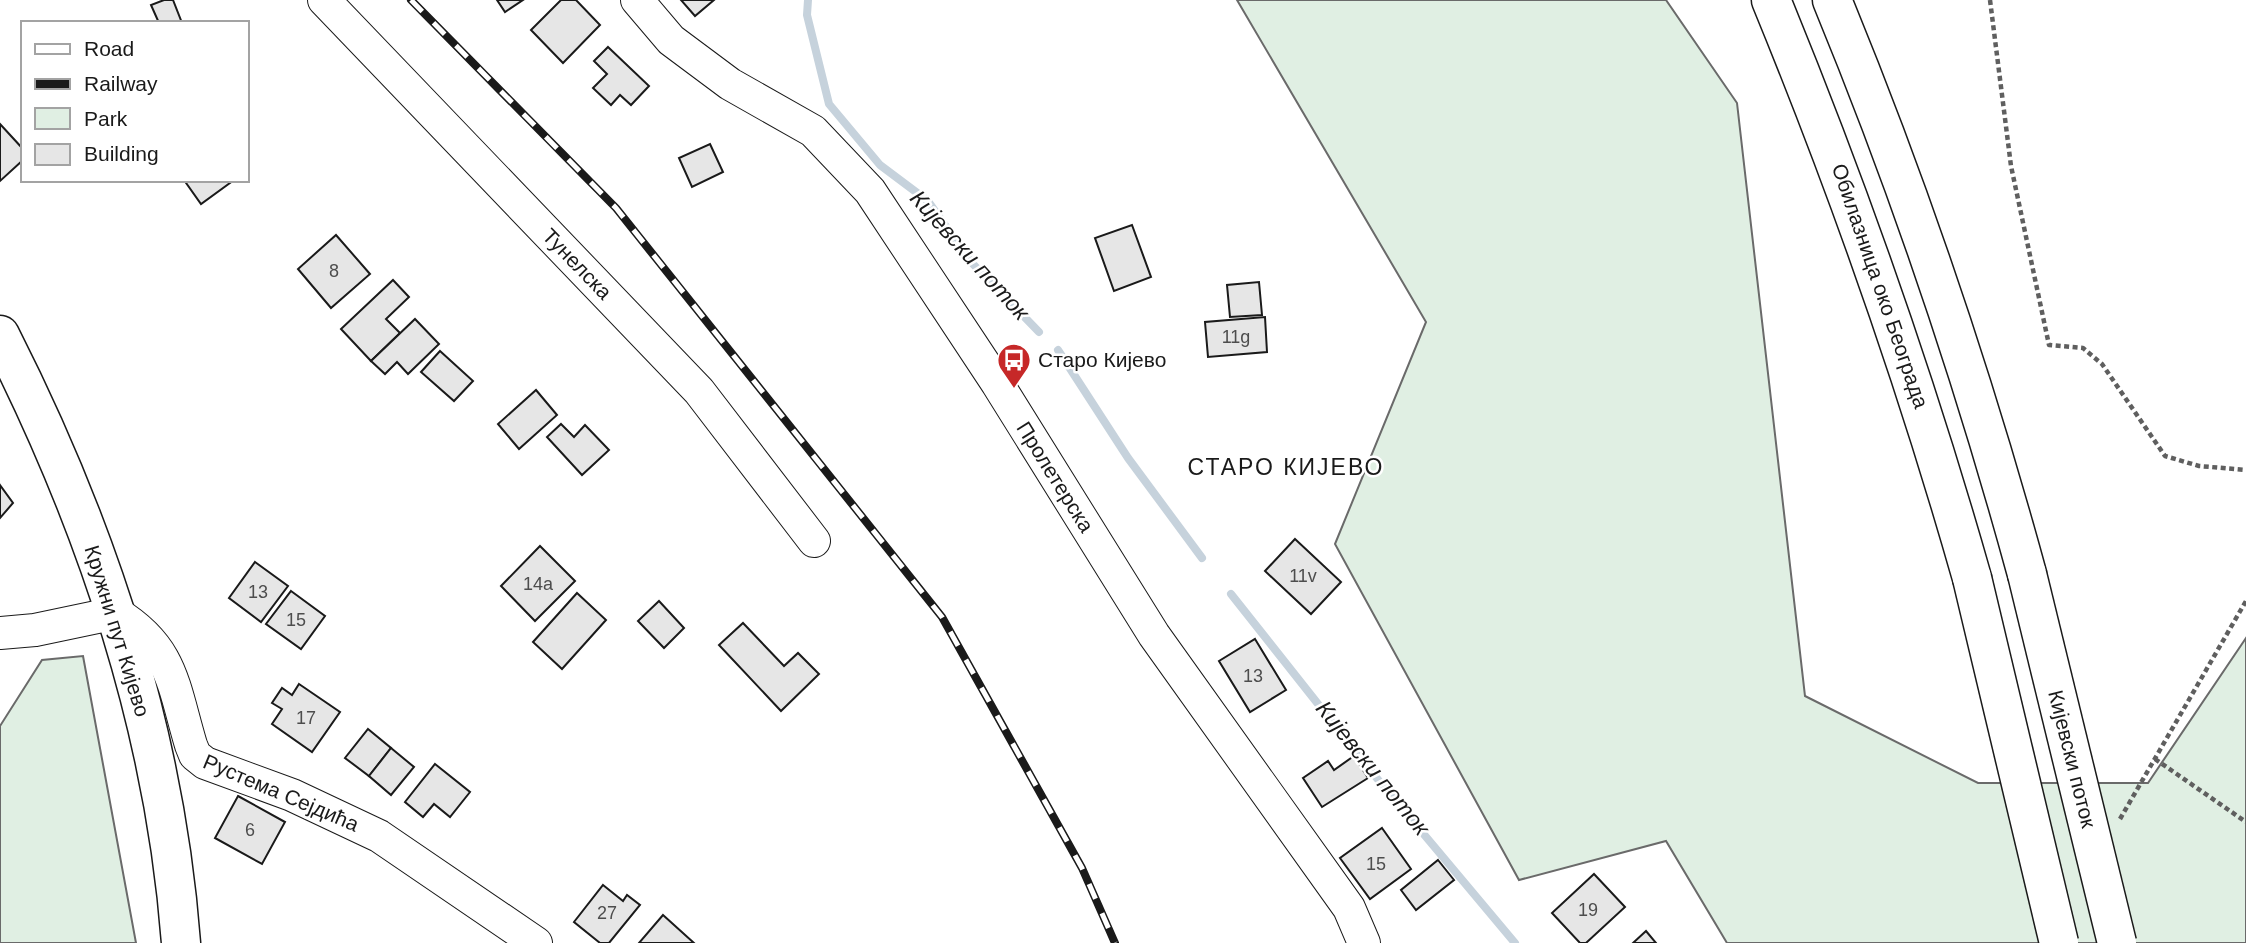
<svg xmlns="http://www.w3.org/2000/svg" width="2246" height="943" font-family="Helvetica,sans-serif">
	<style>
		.green { fill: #e0efe3; stroke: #6a6a6a; stroke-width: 2 }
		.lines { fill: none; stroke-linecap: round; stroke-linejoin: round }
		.stream { stroke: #c6d2dc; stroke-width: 8 }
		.building { fill: #e6e6e6; stroke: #1a1a1a; stroke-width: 2 }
		.minor-casing { stroke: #1a1a1a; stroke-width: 34 }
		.major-casing { stroke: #1a1a1a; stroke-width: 41 }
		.highway-casing { stroke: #1a1a1a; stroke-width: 41 }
		.path { stroke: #5f5f5f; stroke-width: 4.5; stroke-dasharray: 5 3.5; stroke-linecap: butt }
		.minor { stroke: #fff; stroke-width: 32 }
		.major { stroke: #fff; stroke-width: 38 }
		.highway { stroke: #fff; stroke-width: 38 }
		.rail-casing { stroke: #1a1a1a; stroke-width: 8 }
		.rail { stroke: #fff; stroke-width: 5; stroke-dasharray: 16; stroke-linecap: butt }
		.highway-bridge-casing { stroke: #1a1a1a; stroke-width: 41; stroke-linecap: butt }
		.highway-bridge { stroke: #fff; stroke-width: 38 }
		.labels { text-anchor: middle; stroke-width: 5; stroke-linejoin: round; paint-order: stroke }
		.number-label { font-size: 18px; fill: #4d4d4d }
		.street-label { font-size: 21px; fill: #1a1a1a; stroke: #fff }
		.poi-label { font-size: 21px; fill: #1a1a1a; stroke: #fff; text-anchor: start }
		.water-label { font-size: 23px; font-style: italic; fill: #1a1a1a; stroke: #fff }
		.neighbourhood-label { font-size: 23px; letter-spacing: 2px; fill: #1a1a1a; stroke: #fff }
	</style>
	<rect width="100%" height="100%" fill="#fff"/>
	<g class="green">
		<path d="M1237,0H1666L1737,103L1805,696L1978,783H2148L2246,638V943H1727L1666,841L1519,880L1335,544L1426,322Z"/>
		<path d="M83,656L136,943H0V726L42,660Z"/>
	</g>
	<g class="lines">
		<g class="stream">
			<path d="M808,0L807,15L829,104L880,165L928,201L971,262L1039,332"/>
			<path d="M1058,350L1128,458L1202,558"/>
			<path d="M1231,594L1375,776L1515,943"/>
		</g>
	</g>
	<g class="building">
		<path d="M164,0H173L182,23H159L151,5Z"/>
		<path d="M497,0H523L505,12Z"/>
		<path d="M561,0H576L600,25L563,63L531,30Z"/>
		<path d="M681,0H714L695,16Z"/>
		<path d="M608,47L649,86L631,105L620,95L611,105L593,88L607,74L594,61Z"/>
		<path d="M0,124L23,149V160L0,181Z"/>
		<path d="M710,144L723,172L692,187L679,158Z"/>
		<path d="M184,180H234L201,204Z"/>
		<path d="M1132,225L1151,277L1114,291L1095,238Z"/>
		<path d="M336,235L370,274L331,308L298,269Z"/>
		<path d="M393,280L409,297L386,319L400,333L371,361L341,329Z"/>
		<path d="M1259,282L1262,315L1230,317L1227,285Z"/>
		<path d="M1265,317L1267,352L1208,357L1205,322Z"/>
		<path d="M415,319L439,344L408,374L397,362L385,374L371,361Z"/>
		<path d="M440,351L473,381L454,401L421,372Z"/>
		<path d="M536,390L557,415L519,449L498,424Z"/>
		<path d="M561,424L574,437L585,425L609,450L582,475L547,437Z"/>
		<path d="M0,485L13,503L0,518Z"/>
		<path d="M1295,539L1341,582L1311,614L1265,571Z"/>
		<path d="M540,546L575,581L535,621L501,586Z"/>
		<path d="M255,562L288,586L261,622L229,598Z"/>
		<path d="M291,591L325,616L301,649L266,624Z"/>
		<path d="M577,593L606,620L562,669L533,642Z"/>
		<path d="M659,601L684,628L664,648L638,621Z"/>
		<path d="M743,623L784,666L798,653L819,674L781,711L719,645Z"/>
		<path d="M1255,639L1286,690L1250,712L1219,661Z"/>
		<path d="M299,684L340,712L312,752L272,724L282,709L272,703L282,688L292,695Z"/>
		<path d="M368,729L391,748L369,776L345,758Z"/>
		<path d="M391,748L414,767L391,795L369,776Z"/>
		<path d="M1354,756L1368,778L1322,807L1303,778L1328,761L1334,770Z"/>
		<path d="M435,764L470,792L450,817L434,804L423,817L405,802Z"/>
		<path d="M238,796L285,822L262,864L215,838Z"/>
		<path d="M1382,828L1411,869L1370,899L1340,858Z"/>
		<path d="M1438,860L1454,880L1416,910L1401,890Z"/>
		<path d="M1594,874L1625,907L1586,943H1580L1552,913Z"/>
		<path d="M603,885L623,901L627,895L640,905L609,943H600L574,922Z"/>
		<path d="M663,915L694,943H639Z"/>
		<path d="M1646,931L1656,943H1633Z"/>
	</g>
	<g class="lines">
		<defs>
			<g id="minor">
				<path d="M324,0L699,391L814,541"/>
				<path d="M637,0L671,40L730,84L813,131L870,191L997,383L1154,635L1349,908L1364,943"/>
				<path d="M0,633L35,630L116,613C173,648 173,685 191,745L195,755L205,763L292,795L379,836L536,943"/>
			</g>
			<path id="major" d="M0,335C96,524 165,730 181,943"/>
			<g id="highway">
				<path d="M1771,0C1849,190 1916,381 1972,578"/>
				<path d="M1832,0C1909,187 1974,380 2027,574"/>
			</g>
		</defs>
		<use href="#minor" class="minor-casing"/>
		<use href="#major" class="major-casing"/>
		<use href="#highway" class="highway-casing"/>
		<g class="path">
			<path d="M1990,0L2011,166L2049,345L2083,348L2102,364L2165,456L2199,466L2246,470"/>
			<path d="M2155,759L2246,822"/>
			<path d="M2120,819L2246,601"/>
		</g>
		<use href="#minor" class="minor"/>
		<use href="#major" class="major"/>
		<use href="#highway" class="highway"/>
		<defs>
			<path id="rail" d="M411,0L616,208L942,617L1082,868L1115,943"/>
		</defs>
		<use href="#rail" class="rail-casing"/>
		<use href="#rail" class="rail"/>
		<defs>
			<g id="highway-bridge">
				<path d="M2027,574L2117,943"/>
				<path d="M1972,578L2059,943"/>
			</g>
		</defs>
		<use href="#highway-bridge" class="highway-bridge-casing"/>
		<use href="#highway-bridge" class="highway-bridge"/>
	</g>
	<defs>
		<symbol id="bus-pin" viewBox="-11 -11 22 30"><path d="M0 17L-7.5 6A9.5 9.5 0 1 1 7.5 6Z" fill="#c62828" stroke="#fff"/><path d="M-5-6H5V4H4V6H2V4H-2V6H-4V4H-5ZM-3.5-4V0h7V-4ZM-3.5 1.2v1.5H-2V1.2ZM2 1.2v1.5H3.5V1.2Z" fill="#fff"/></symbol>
	</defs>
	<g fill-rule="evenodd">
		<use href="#bus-pin" x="995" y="341" width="38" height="52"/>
	</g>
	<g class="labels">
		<g class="number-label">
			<text x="334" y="277">8</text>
			<text x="1236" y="343">11g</text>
			<text x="1303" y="582">11v</text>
			<text x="538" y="590">14a</text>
			<text x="258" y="598">13</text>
			<text x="296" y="626">15</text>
			<text x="1253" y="682">13</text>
			<text x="306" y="724">17</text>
			<text x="250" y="836">6</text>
			<text x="1376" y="870">15</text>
			<text x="1588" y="916">19</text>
			<text x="607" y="919">27</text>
		</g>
		<g class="street-label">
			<text transform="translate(577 264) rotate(46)" y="7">Тунелска</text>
			<text transform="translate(1880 286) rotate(71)" y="7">Обилазница око Београда</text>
			<text transform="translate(1055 477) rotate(58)" y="7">Пролетерска</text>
			<text transform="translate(117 631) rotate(73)" y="7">Кружни пут Кијево</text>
			<text transform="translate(2072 759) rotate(76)" y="7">Кијевски поток</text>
			<text transform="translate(281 793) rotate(23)" y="7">Рустема Сејдића</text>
		</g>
		<g class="poi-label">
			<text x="1038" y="367">Старо Кијево</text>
		</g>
		<g class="water-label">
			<text transform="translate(970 255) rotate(48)" y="8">Кијевски поток</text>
			<text transform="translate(1373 768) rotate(51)" y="8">Кијевски поток</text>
		</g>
		<g class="neighbourhood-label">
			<text x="1286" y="475">СТАРО КИЈЕВО</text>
		</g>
	</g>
	<rect x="21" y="21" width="228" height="161" fill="#ffffff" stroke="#a3a3a3" stroke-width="2"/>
	<rect x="35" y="44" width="35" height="10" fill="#ffffff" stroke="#a3a3a3" stroke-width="2"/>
	<text x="84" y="56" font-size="21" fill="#1a1a1a">Road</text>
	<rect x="35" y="79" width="35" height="10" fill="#1a1a1a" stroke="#a3a3a3" stroke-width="2"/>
	<text x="84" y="91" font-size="21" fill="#1a1a1a">Railway</text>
	<rect x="35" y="108" width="35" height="21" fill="#e0efe3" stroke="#a3a3a3" stroke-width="2"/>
	<text x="84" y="126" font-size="21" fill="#1a1a1a">Park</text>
	<rect x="35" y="144" width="35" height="21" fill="#e6e6e6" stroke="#a3a3a3" stroke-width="2"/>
	<text x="84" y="161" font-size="21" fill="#1a1a1a">Building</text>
</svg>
